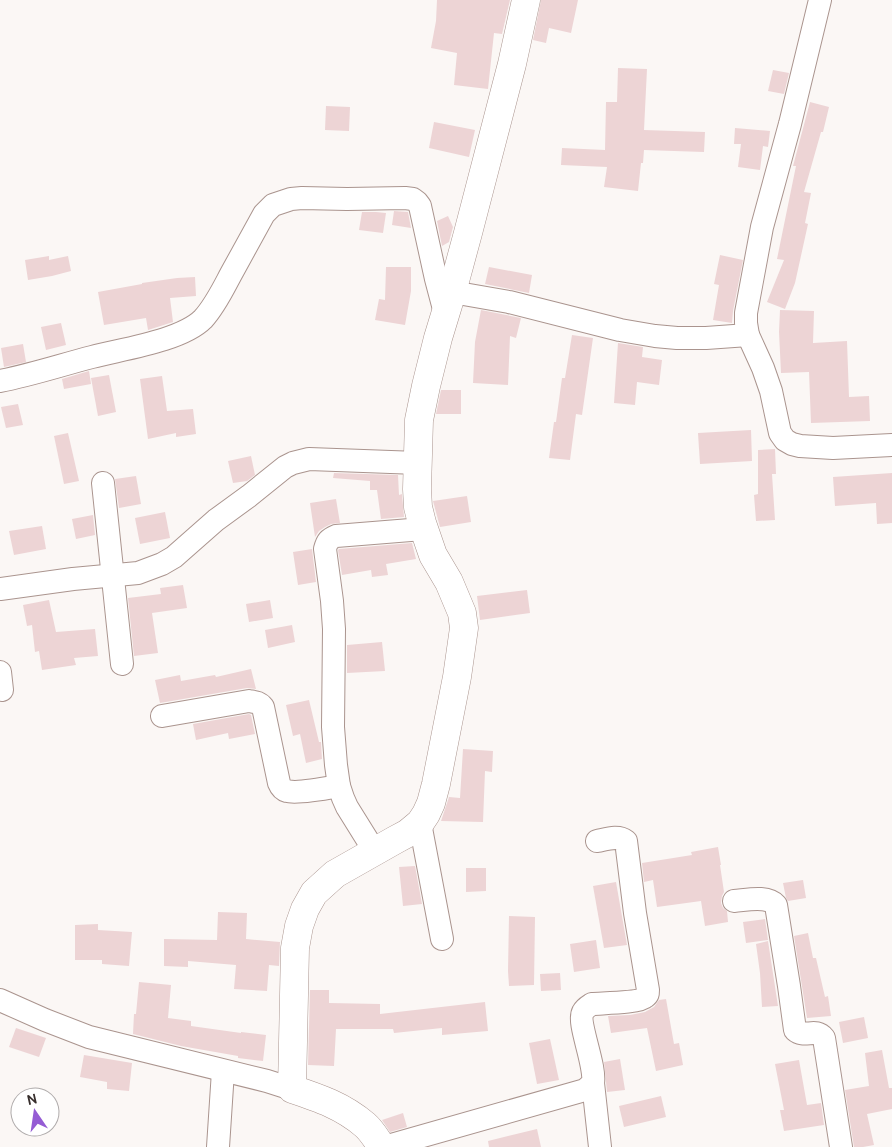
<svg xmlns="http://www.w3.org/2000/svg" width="892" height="1147" font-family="Cabin,sans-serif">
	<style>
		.building { fill: #edd4d5 }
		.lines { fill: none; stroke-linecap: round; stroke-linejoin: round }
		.minor-casing { stroke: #aa948e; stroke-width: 24 }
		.tertiary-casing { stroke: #aa948e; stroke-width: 29 }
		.minor { stroke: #fff; stroke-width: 22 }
		.tertiary { stroke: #fff; stroke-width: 28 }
	</style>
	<rect width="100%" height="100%" fill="#fbf7f5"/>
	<g class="building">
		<path d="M437,0H510L502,34L494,33L488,89L454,85L457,53L431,48L436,21Z"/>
		<path d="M541,0H578L571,33L549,28L546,43L533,40Z"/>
		<path d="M618,68L647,69L644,130L705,132L704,152L644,150L643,163H641L638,191L604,187L607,167L561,165L562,148L605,150L606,102H617Z"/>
		<path d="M773,70L789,73L784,94L768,91Z"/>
		<path d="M810,102L829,107L823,132H821L804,192L811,193L805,223L808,224L795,283L785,309L767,302L784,260L777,259L796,166H793Z"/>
		<path d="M326,106L350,107L349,131L325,130Z"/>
		<path d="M434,122L475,130L469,157L429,148Z"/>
		<path d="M735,128L770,131L768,147L763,146L760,170L738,167L741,144H734Z"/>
		<path d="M394,211L408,212L411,228L392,225Z"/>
		<path d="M362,212H376L386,213L383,233L359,230Z"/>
		<path d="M448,216L453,227L449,242L442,246L437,221Z"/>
		<path d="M720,255L743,260L733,311L732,323L713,320L719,285L714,284Z"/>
		<path d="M49,256V260L68,256L71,271L52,276L28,280L25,260Z"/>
		<path d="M386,267H411V291L405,325L375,320L379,299L385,300Z"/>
		<path d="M489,267L532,275L529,293L485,284Z"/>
		<path d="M195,277L196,296L170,298L173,322L148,330L146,318L104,325L98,292L142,284V283L177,278Z"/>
		<path d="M481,310L521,318L516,338L510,336L508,385L473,383L475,342Z"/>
		<path d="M780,310L814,311L813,343L847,341L849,397L869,396L870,421L811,423L809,372L781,373L779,332Z"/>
		<path d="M61,323L66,345L46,350L41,327Z"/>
		<path d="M572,335L593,338L582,415L576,414L570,460L549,458L554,422H556L562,378H565Z"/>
		<path d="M618,343L643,347L642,357L662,360L659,385L637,382L635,405L614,403Z"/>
		<path d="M23,344L26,362L4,367L1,348Z"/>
		<path d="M89,371L91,384L64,389L62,379Z"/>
		<path d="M109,375L116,412L98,416L91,378Z"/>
		<path d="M162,376L167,411L193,409L196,434L176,437V433L148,439L140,379Z"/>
		<path d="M441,390H461V414H436Z"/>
		<path d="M18,404L23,425L6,428L1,407Z"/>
		<path d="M751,430L752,461L700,464L698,433Z"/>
		<path d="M68,433L79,481L64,484L54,436Z"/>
		<path d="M775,449L776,474H772L775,520L756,521L754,495L758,494V450Z"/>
		<path d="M251,456L255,475L247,481L233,483L228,461Z"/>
		<path d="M334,473L398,475L399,495L402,494L404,517L381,519L377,490H370V481L333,478Z"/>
		<path d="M892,473V523L877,524L876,503L835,506L833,477Z"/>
		<path d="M136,476L141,504L119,508L115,479Z"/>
		<path d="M467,496L471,522L440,527L433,501Z"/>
		<path d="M336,499L340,523L331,524L325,527L319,531L315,537L310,503Z"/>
		<path d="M165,512L170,538L140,544L135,518Z"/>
		<path d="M93,515L95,535L76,539L72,519Z"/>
		<path d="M42,526L46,549L14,555L9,531Z"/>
		<path d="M412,543L416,559L386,564L388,575L372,577L371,570L342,575L338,550L339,549Z"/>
		<path d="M312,549L316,582L298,585L293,552Z"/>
		<path d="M183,585L187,608L152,613L158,653L134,656L128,598L161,594L160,588Z"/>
		<path d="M527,590L530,613L480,620L477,596Z"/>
		<path d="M49,600L56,632L95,629L98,656L74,658L76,665L42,670L39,651L35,652L32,625L27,626L23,605Z"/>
		<path d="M270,600L273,618L249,622L246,604Z"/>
		<path d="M292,625L295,642L268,648L265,630Z"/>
		<path d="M382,642L385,671L347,673V645Z"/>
		<path d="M251,669L256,689L247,688L160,703L155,680L180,675L181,681L215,675L216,677Z"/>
		<path d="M309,700L319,742H321L322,759L306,763L300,734L293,736L286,705Z"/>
		<path d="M249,714L251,715L255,734L229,739L228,733L196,740L193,724Z"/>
		<path d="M463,749L493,751L492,772L485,771L483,822L441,821L449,797L460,798Z"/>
		<path d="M718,847L721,865H720L724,892L722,896L721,903L723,908L727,911L728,922L705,926L701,901L657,907L653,880L644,882L642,863L692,855L691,852Z"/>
		<path d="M415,866L422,904L403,906L399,867Z"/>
		<path d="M466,868H486V891L466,892Z"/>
		<path d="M803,880L806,898L788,901L786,898L783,883Z"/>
		<path d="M616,882L627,945L604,948L593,886Z"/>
		<path d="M218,912L247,913L246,939L280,942L279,966L269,965L267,991L234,989L236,965L188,961V967L164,966V939L217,940Z"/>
		<path d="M509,916L535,917L534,985L509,986L508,971Z"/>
		<path d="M765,919L768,940L746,943L743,922Z"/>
		<path d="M98,924V930L132,932L129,966L102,964V960H75V925Z"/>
		<path d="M808,933L813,958H816L825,997L828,996L831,1016L807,1018L794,936Z"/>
		<path d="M596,940L600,968L574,972L570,944Z"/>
		<path d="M768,941L778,1006L762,1007L760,973L756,944Z"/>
		<path d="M560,973L561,990L541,991L540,974Z"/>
		<path d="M139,982L171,985L168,1018L191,1021V1026L241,1033V1032L266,1035L263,1061L238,1058V1056L181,1046L133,1034L134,1014H136Z"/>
		<path d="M310,990H329V1003L380,1004V1014L485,1002L488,1031L442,1035V1028L394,1033L393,1029H336L334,1066L308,1065Z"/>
		<path d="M666,999L674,1044L679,1043L683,1065L656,1071L647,1028L611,1033L608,1016L630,1015L645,1012L654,1007L659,1000Z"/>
		<path d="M864,1017L868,1038L843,1043L839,1022Z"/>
		<path d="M16,1028L46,1038L39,1057L9,1047Z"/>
		<path d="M550,1039L559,1080L537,1084L529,1043Z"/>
		<path d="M882,1050L889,1088H892V1109L867,1114L874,1145L863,1147H854L845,1090L869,1086L865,1053Z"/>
		<path d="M84,1055L132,1063L129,1091L107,1089V1082L80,1077Z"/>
		<path d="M620,1059L625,1090L607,1092L604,1062Z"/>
		<path d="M799,1060L807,1105L821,1103L824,1125L784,1131L780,1110H784L775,1064Z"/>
		<path d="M661,1096L666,1117L624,1127L619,1106Z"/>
		<path d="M403,1113L407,1127L390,1132L382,1120Z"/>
		<path d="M537,1129L541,1147H489L488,1141Z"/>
	</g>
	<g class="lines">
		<defs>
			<g id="minor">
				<path d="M820,0L790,124L762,227L746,313V323L748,335L763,368L771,391L780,433L785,440L792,444L800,446L833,448L892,445"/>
				<path d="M452,292L509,302L620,330L655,336L677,338H706L748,335"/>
				<path d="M0,381C31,375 61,365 92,357C122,349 181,341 203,319C215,306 223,289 231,274C242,254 253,234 264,214L273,205L291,199L302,198L347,199L405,198L413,199L417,202L420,206L436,279L445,313"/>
				<path d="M103,483L122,664"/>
				<path d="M0,589L73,579L138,573L162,564L174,557L216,520L249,496L285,467L293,463L309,459L418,463"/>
				<path d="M0,672L2,690"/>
				<path d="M162,716L249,701C255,702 259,702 263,707L279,783C281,788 283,790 287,791C297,794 328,788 339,786"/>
				<path d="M420,823L442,939"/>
				<path d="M375,852L347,807L343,798L339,786L336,765L333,727L334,629L332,601L325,549C327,541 329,539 336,536L423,529"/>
				<path d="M734,901C747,900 767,895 776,905L789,986L795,1030C805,1039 815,1027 824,1038L841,1147"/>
				<path d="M0,1000L45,1020L89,1037L267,1081L292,1089"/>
				<path d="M593,1083L600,1147"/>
				<path d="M218,1147L223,1071"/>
				<path d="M384,1147L585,1090L593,1083C596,1065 577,1023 583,1012C585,1008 589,1006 592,1004C603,1003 639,1003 645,997C648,995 648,994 648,990L635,913L626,841C618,835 607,839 597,841"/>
			</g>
			<path id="tertiary" d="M382,1147C377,1140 372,1131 365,1125C343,1106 319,1098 292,1089L295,948L299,926L305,909L314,893L335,874L395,840L408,833L420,823L426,814L431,803L436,784L457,677L464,628L462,613L449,582L433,555L422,523L418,507L417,489L419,420L426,386L438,338L452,292L468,233L512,64L526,0"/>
		</defs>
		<use href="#minor" class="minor-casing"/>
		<use href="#tertiary" class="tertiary-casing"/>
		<use href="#minor" class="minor"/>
		<use href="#tertiary" class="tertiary"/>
	</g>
	<g transform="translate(35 1112) rotate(347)"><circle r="24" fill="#ffffff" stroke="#afabab"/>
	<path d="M0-4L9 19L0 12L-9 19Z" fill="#955cd4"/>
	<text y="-8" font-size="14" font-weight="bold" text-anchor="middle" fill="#372e2c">N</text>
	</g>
</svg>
